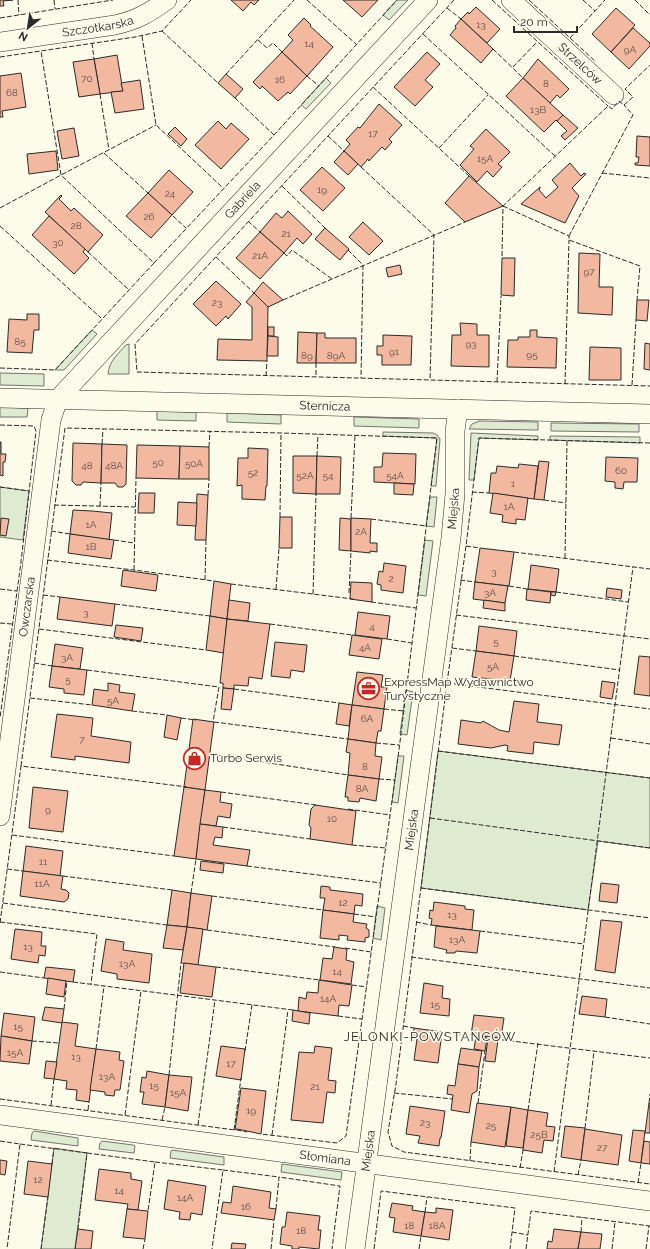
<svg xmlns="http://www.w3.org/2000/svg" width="650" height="1249" font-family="Raleway,sans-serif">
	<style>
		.green { fill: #deebd1; stroke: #74746e }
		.building { fill: #f2b8a0; stroke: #2b2b2b }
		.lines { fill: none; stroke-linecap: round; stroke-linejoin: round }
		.minor-casing { stroke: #2b2b2b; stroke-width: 20 }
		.minor { stroke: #fdfbea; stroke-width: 19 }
		.fence { stroke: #2b2b2b; stroke-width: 1; stroke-dasharray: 5 2; stroke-linecap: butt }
		.labels { text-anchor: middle; stroke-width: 3; stroke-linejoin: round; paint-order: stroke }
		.number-label { font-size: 10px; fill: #5d4e48 }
		.street-label { font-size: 12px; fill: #2b2b2b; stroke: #fdfbea }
		.poi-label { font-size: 12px; fill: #2b2b2b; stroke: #fdfbea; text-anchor: start }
		.neighbourhood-label { font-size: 13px; letter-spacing: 1px; fill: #2b2b2b; stroke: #fdfbea }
	</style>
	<rect width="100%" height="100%" fill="#fdfbea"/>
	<g class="green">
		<path d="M397,0H408L389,20L383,15Z"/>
		<path d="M326,78L331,83L306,109L301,105Z"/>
		<path d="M92,330L97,334L64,370H55Z"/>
		<path d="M129,344V374H108C109,361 118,354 126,345Z"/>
		<path d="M0,373L44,374V386L0,385Z"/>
		<path d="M0,407L28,408L27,417H0Z"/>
		<path d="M157,411L196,412V421L157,420Z"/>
		<path d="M227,413L281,415V424L227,422Z"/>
		<path d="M354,417L419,419V428L354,426Z"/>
		<path d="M479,421L538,422V430L469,429L472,424Z"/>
		<path d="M551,423L639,424V432L551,431Z"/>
		<path d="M383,432L433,433L437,435L440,439L436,486H431L437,438L383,436Z"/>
		<path d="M471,433L538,436V440L479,438L474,480H469Z"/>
		<path d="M550,436L640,437V443L550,440Z"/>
		<path d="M0,487L29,491L23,540L0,537Z"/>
		<path d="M430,497H437L434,527L426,526Z"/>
		<path d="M425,540L433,541L426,596L418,595Z"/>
		<path d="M406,690L413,692L407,735L400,734Z"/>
		<path d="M438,751L650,778V848L598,841L588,910L421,888Z"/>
		<path d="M398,756H404L398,803L392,802Z"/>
		<path d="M377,906L385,908L381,940L373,938Z"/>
		<path d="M34,1131L78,1138V1146L31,1140L32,1133Z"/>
		<path d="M102,1141L133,1145L135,1146L134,1153L99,1149L100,1143Z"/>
		<path d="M54,1148L87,1153L75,1249H41Z"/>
		<path d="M172,1150L224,1157V1165L170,1158L171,1151Z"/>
		<path d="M282,1164L342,1172L341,1180L281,1172Z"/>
	</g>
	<g class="building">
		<path d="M0,0H13L3,1L4,6H0Z"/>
		<path d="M231,0H259L254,5L251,2L243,11Z"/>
		<path d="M343,0H378L362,17Z"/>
		<path d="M476,7L500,29L487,43L461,19L468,12L469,14Z"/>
		<path d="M616,8L635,25L611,52L592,34Z"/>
		<path d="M304,18L311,25L310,26L333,47L307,76L282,52L293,40L288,35Z"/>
		<path d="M461,19L493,49L481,63L450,35L456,28L455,26Z"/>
		<path d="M633,28L650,43V46L629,69L611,52Z"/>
		<path d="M282,52L307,76L290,94L288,92L278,101L262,86L260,89L253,82Z"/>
		<path d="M427,52L440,64L425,80L433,87L415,106L394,87Z"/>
		<path d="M117,55L123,91L100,94L94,59Z"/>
		<path d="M94,59L100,94L79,97L73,62Z"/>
		<path d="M538,59L569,89L560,98L557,95L550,103L523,78Z"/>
		<path d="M21,73L26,107L2,111L3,117H0V76Z"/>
		<path d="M226,74L243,89L235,98L218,83Z"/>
		<path d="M523,78L563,115L557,121L556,120L544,132L506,96Z"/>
		<path d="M140,80L144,109L115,113L111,92L123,91L121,83Z"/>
		<path d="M379,104L402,125L389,139L392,142L385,150L382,147L369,161L368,159L361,167L344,151L350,144L346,140L358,127L360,128Z"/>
		<path d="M563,115L578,128L565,140L561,136L567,131L557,121Z"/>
		<path d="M218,121L226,129L231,123L249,139L221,169L195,145Z"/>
		<path d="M175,127L187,139L181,146L168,134Z"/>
		<path d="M74,128L79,156L62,159L57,131Z"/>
		<path d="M486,129L510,152L498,164L502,167L493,177L487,171L477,182L460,165L474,149L470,146Z"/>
		<path d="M637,136L650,137V166L635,165V163H638L639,157H636Z"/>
		<path d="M56,151L58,170L29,174L27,154Z"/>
		<path d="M344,151L358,164L348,175L334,162Z"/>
		<path d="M570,163L581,176L584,173L586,174L572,188L579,196L565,223L521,204L540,187V188L539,190L546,198L558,187L552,180Z"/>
		<path d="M322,167L345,188L323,211L300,190Z"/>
		<path d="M169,170L193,192L172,215L148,193Z"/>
		<path d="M469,176L503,206L465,222L445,203Z"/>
		<path d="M148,193L172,215L151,238L126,216Z"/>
		<path d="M61,195L62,196L59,199L71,211L74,208L103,235L88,252L45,212Z"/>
		<path d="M288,211L312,234L303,244L297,238L284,253L260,232L276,213L282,218Z"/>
		<path d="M49,216L85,249L83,252L89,258L74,274L32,235Z"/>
		<path d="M363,222L383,241L369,255L349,237Z"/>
		<path d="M325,228L349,249L340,260L315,239Z"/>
		<path d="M260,232L284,253L260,279L236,258Z"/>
		<path d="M579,253L600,254L599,287H613L612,315L578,313Z"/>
		<path d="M502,258H515L514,296L501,295Z"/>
		<path d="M400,265L402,274L388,277L386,268Z"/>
		<path d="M216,281L241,304L228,319L226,316L216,326L193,304Z"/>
		<path d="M263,282L283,300L268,307L254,293Z"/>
		<path d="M254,293L268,307L267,361L217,360L218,339L252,340V307L246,302Z"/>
		<path d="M637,300H649L647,321L636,320Z"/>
		<path d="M27,314H39V330H34L32,353L7,352L9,319L27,320Z"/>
		<path d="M460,323L477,324V335H489V367L451,366L452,335H461Z"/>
		<rect x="268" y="327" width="6" height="9"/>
		<path d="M530,330H537V337L557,338L556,368L507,367L508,340H518V337H530Z"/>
		<path d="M298,332L317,333L316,363H297Z"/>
		<path d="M317,333H325V338H356V363H316Z"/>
		<path d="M383,335L412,336L411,365H382V355H377V346H383Z"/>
		<path d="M268,336L278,337V356H267Z"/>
		<path d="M645,343L650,344V370L644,369Z"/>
		<path d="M590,347L621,348V380H589Z"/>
		<path d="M0,442H1V454H6L5,462H3V476L0,475Z"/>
		<path d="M73,443L102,444L101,483L83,482L81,485H76L72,481Z"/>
		<path d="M102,444L127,445L126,484L123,487H118L115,483H101Z"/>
		<path d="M137,445L180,446L179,479L136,478Z"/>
		<path d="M180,446L209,447V479H179Z"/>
		<path d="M248,448L268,449L267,486H266L265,500L242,499V485L237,486L238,458H248Z"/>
		<path d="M383,453L416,454L415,484L374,482V467H382Z"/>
		<path d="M293,456H317L316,494L293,493Z"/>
		<path d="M317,456L341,457L340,494H316Z"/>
		<path d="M606,457L638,458L637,482H624L623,489L615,488V482L605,481Z"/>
		<path d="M539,461L549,462L544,500L534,499Z"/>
		<path d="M519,464L538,466L534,499L489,493L491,473H496L497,466L518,468Z"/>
		<path d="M394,483L414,484L413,495L394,494Z"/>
		<path d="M139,493H155L154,513H138Z"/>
		<path d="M493,493L528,498L525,520L516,519V524L502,522L503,515L490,513Z"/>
		<path d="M197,494L208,495L206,540H195Z"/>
		<path d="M178,502L197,503L196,526L177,525Z"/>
		<path d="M73,510L92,511L112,513L109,540L70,534Z"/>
		<path d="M280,517H292V548H279Z"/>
		<path d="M1,518L9,519L6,536L0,535Z"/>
		<path d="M340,518L351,519V551L339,550Z"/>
		<path d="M351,518L371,519L370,543H377V552L370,551V553L351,551Z"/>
		<path d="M70,534L114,540L111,559L68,553Z"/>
		<path d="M480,548L514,552L509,586L475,582Z"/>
		<path d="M384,563L406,566L403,593L381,590V585L377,584L379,571L383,572Z"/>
		<path d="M531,565L559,569L556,592L528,589Z"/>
		<path d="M123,570L158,575L156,591L121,586Z"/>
		<path d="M214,581L231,584L227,619L210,616Z"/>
		<path d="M351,582L372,583V602L350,599Z"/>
		<path d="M475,582L508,586L505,603L473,599Z"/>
		<path d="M607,588L622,590L621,599L606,597Z"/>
		<path d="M527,589L551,592L550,603L526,600Z"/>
		<path d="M551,592H556L555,596L551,595Z"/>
		<path d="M60,597L115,604L112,626L57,619Z"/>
		<path d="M229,600L250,603L248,621L227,619Z"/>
		<path d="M484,600L505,603V611L483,608Z"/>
		<path d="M358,612L390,616L387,639L355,635Z"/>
		<path d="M210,616L227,619L224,653L206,650Z"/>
		<path d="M227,619L270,624L262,679L249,677L248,686L234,685V689L223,688V683H220Z"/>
		<path d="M116,625L143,628L141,641L114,637Z"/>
		<path d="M479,626L517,631L514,656L476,651Z"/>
		<path d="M352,635L382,639L379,659L349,655Z"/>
		<path d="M275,642L307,645L304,672L291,670L290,678L271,676Z"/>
		<path d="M55,644L83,648L80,669L52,666Z"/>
		<path d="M476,651L514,656L510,681L472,677Z"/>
		<path d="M639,656L650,657V696L634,694Z"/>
		<path d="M52,666L87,670L84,695L64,693V689L49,687Z"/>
		<path d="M357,672L383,675L381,687H387L384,709L352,705Z"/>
		<path d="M602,681L615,683L612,699L600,697Z"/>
		<path d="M108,683L120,685L119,692L135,694L132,711L92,705L94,689L108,691Z"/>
		<path d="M223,688L234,689L231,710L221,709Z"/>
		<path d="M514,701L539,704L537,722L562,725L559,745L534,742L533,754L507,751L508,746L505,745L491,748L458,744L461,720L481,723L483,721L499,730L509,732Z"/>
		<path d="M339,703L352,705L349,726L336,724Z"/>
		<path d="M352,705L384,709L381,731H378L376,743L348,739Z"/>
		<path d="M57,714L93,718L91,736L131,742L129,763L75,756V760L51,757Z"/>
		<path d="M167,715L181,718L177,740L164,737Z"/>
		<path d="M193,719L214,722L205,790L184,787Z"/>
		<path d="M348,739L376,743L375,756L382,757L379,779L348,775L350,753L346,752Z"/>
		<path d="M348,775L379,779L376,801L360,798L359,802L348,801V797H345Z"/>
		<path d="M33,787L68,791L63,832L29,828Z"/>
		<path d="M184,787L205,790L196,859L174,856Z"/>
		<path d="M205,790L221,792L220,802L232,804L230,818L218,816L216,826L200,824Z"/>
		<path d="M315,805L356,811L352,845L310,839L311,828L309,825L311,809Z"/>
		<path d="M200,824L223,827L222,838L215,837L213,845L250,850L247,866L196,859Z"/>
		<path d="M26,846L63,851L60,876L23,871Z"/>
		<path d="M201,861L224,864L223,873L200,870Z"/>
		<path d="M23,871L63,876L61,889L66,890L69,893L68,899L64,902L20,896Z"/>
		<path d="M601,883L619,885L617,903L599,901Z"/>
		<path d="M321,886L330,887V890L363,894L362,906L355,905L354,914L323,910L325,898H320Z"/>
		<path d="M172,890L191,893L187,927L167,925Z"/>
		<path d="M191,893L212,896L207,930L187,927Z"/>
		<path d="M434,902L465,906V909L474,910L472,930L431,925L432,919L429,918L430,910L433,911Z"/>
		<path d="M323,910L354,914L353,922L367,924L366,928L369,930V937L365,938V942L347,940L348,936L339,935V940L320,938Z"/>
		<path d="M601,920L622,922L615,973L595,970Z"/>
		<path d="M167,925L187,927L183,950L163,948Z"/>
		<path d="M436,926L480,931L477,953L456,951L455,953H446L447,950L434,947Z"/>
		<path d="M187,927L203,929L198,965L181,963Z"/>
		<path d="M15,929L42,932L41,946H46L45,956L39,955L38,963L11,959Z"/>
		<path d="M106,939L124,942L123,950L152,954L149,983L117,979V974L101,971Z"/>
		<path d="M334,947L347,949L346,960L354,962L351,984L320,980L323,958L332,959Z"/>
		<path d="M184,963L216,967L212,997L180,993Z"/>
		<path d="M46,967L75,970L73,982L44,978Z"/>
		<path d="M48,978L66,981L64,997L46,994Z"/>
		<path d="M319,980L352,985L349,1006L339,1005L338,1016L298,1011L299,997L306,999L307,992L318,993Z"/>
		<path d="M424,983L443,986L442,998L450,999L449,1016L420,1013Z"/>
		<path d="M582,996L607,999L605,1017L579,1014Z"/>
		<path d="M45,1007L64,1009L62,1023L42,1020Z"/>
		<path d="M293,1010L310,1013L309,1024L292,1021Z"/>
		<path d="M4,1013L35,1017L32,1041L1,1036Z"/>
		<path d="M474,1015L504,1018L501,1038L471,1035Z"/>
		<path d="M62,1022L78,1024L75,1046L96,1049L89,1102L76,1100L77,1090L66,1089L67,1081L54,1079Z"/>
		<path d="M414,1028L442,1032L438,1063L414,1060L417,1039L413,1038Z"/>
		<path d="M1,1036L32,1041L29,1064L0,1061Z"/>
		<path d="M476,1036L487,1038L485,1051L474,1049Z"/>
		<path d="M488,1038L498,1040L495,1062L485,1061Z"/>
		<path d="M221,1046L245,1049L241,1080L216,1076Z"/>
		<path d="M315,1046L332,1048L328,1080L336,1081L335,1093L327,1092L323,1123L291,1120L299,1052L314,1053Z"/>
		<path d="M461,1048L482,1051L479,1067L458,1064Z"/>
		<path d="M96,1049L120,1052L119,1060L124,1061L120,1090H115L114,1096L105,1095V1092L90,1090Z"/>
		<path d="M46,1061L57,1062L54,1079L44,1078Z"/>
		<path d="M458,1064L479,1067L477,1091L472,1094L469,1113L451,1110L453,1095L447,1094L448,1085L455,1086Z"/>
		<path d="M147,1071L169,1075L165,1107L142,1104L144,1092H140L142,1077L146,1078Z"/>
		<path d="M169,1075L192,1077L188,1111L165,1107Z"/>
		<path d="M241,1088L266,1091L261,1134L237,1129L235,1130Z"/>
		<path d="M477,1103L511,1107L505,1147L471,1142Z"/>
		<path d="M649,1103L650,1104V1133H645Z"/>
		<path d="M410,1106L445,1111L441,1138H440L439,1146L418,1143L420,1136L406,1134Z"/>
		<path d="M511,1107L528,1110L523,1148L506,1146Z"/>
		<path d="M528,1110L548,1113L546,1126L555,1127L553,1141L544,1140L542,1153L523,1150Z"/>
		<path d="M565,1126L585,1128L581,1160L561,1157Z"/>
		<path d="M585,1129L622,1135L618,1165L581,1160Z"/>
		<path d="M633,1130L645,1131L641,1163L629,1161Z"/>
		<path d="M644,1141L650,1142V1164L641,1163Z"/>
		<path d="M0,1160L7,1161L5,1175L0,1174Z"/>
		<path d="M28,1161L52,1164L48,1197L24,1194Z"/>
		<path d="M99,1169L131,1173V1179L142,1181L138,1210L127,1209L128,1204L95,1200Z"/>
		<path d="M168,1180L206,1186L202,1215L191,1213L190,1220L179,1219L180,1212L164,1209Z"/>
		<path d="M233,1186L271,1192L269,1208L276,1209L274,1220L221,1213L223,1202L231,1203Z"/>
		<path d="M392,1203L413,1206L412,1210L425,1212L421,1236L393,1232L395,1218L389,1217Z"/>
		<path d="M436,1208L453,1210L449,1240L421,1236L425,1212L436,1213Z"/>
		<path d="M127,1209L148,1211L145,1239L123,1237Z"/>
		<path d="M287,1212L320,1216L318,1230H321L319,1249L299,1247V1249H292V1246L280,1244L282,1227H285Z"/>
		<path d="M78,1229L93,1231L91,1249H75Z"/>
		<path d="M554,1229L581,1232L578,1249H547L548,1241L552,1242Z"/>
		<path d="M581,1232L602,1234L600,1249H578Z"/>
		<path d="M232,1243L246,1244L245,1249H231Z"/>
	</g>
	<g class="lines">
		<defs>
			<g id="minor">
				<path id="s1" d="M511,0L614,95"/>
				<path id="s2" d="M0,42L115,25C137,20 149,13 167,0"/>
				<path id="s3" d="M0,398L650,414"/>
				<path id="s4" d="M0,816L51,420L58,399L428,0"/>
				<path id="s5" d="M0,1115L650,1201"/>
				<path id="s6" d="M355,1249L451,538L455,494V431L458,409"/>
			</g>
		</defs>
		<use href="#minor" class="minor-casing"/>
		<use href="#minor" class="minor"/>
		<g class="fence">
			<path d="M18,0L19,15"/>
			<path d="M54,0L55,9"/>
			<path d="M307,0L356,44"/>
			<path d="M454,0L135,344L137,372L650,386"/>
			<path d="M492,0L608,106"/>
			<path d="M529,0L596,62"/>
			<path d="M583,0L595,11"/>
			<path d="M635,0L650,15"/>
			<path d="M447,8L461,19"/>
			<path d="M0,18L113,0"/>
			<path d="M162,31L218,83"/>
			<path d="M423,34L555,156"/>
			<path d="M142,36L156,125L223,188"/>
			<path d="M570,38L605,0"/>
			<path d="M258,40L267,48L273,43L282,52"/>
			<path d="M92,43L94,59"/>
			<path d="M493,49L523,78"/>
			<path d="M0,57L135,37L162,31L191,0"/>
			<path d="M513,67L537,42"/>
			<path d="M226,74L294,0"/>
			<path d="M307,76L319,86"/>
			<path d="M373,87L469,176"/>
			<path d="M100,94L109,150"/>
			<path d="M235,98L274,135"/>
			<path d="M328,136L344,151"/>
			<path d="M439,148L488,95"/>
			<path d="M104,153L148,193"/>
			<path d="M361,167L434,235L430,380"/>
			<path d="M602,173L650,178"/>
			<path d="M282,186L325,228"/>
			<path d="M503,206L569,236V240L640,266L637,300"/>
			<path d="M0,208L61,175L156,125"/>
			<path d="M173,216L186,228"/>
			<path d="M248,221L260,232"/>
			<path d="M0,226L101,318"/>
			<path d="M569,236L633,115L624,105"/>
			<path d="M348,250L363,265L361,378"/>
			<path d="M88,252L128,289"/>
			<path d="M284,253L287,256L292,250L332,279"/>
			<path d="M502,256L503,206L608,106L612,109L619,101L624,105L633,97L625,89L650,65"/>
			<path d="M216,257L254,293"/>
			<path d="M154,263L274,135L397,0"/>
			<path d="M283,300L465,222"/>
			<path d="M316,363V377"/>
			<path d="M0,368L55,370L154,263L61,175L41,51"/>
			<path d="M266,376L267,361"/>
			<path d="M497,382L501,296"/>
			<path d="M565,384L569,240"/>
			<path d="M632,385L636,320"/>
			<path d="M0,425L34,426L36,431L21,562L0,718"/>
			<path d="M650,443L479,438L466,546L447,683L396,1084L388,1132L392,1146L404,1152L650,1184"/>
			<path d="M102,444L103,429"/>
			<path d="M209,447L210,431"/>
			<path d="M317,456L318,434"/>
			<path d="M0,487L29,491"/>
			<path d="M472,492L489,493"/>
			<path d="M208,495L209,479"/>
			<path d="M544,500L566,503"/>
			<path d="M54,505L135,507"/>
			<path d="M100,506L101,483"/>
			<path d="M280,517L281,433"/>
			<path d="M351,518L355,435"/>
			<path d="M371,519L426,526"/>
			<path d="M51,531L70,534"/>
			<path d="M114,540L134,543"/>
			<path d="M466,546L480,548"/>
			<path d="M514,552L650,569"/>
			<path d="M565,558L567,441"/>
			<path d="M47,560L134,570L214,581"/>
			<path d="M134,570L136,478"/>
			<path d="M205,580L206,540"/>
			<path d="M460,580L475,582"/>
			<path d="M231,584L353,599"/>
			<path d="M509,586L527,589"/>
			<path d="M0,589L17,591"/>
			<path d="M276,589L279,548"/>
			<path d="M556,592L628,602"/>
			<path d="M349,593L351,551"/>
			<path d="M313,594L316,494"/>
			<path d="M43,595L60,597"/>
			<path d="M371,602L416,608"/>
			<path d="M115,604L210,616"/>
			<path d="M456,615L650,639"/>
			<path d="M0,623L12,624"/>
			<path d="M270,624L352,635"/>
			<path d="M39,629L206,650"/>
			<path d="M387,639L412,643"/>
			<path d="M452,648L476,651"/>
			<path d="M514,656L620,670"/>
			<path d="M34,663L52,666"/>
			<path d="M87,670L219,687L213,722"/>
			<path d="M447,683L650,709"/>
			<path d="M234,689L339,703"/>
			<path d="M30,698L92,705"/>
			<path d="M384,709L404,711"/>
			<path d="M132,711L167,715"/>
			<path d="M181,718L196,720"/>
			<path d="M214,722L348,739"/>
			<path d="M611,738L650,744"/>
			<path d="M376,743L399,745"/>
			<path d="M438,751L650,778"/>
			<path d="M210,754L348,775"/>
			<path d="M21,766L65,428L281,433L437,438L399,750L346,1136L337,1143L261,1134"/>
			<path d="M379,779L395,780"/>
			<path d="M221,792L316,805"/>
			<path d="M348,809L390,815"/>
			<path d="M430,818L650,848"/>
			<path d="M223,827L310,839"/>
			<path d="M12,835L174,856"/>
			<path d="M352,845L386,848"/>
			<path d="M247,866L381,883"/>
			<path d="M7,869L23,871"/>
			<path d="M63,876L172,890"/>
			<path d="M421,888L650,918"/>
			<path d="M191,893L196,859"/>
			<path d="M212,896L323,910"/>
			<path d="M3,903L167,925"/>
			<path d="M354,914L376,917"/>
			<path d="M0,922L97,934L91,984"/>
			<path d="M416,922L431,925"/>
			<path d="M0,923L21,766L187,787"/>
			<path d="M207,930L335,947"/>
			<path d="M480,931L584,944"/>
			<path d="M345,948L371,952"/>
			<path d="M411,957L650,988"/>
			<path d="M216,967L320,980"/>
			<path d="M0,972L44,978"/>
			<path d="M73,982L293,1010"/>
			<path d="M352,985L367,987"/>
			<path d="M64,1009L67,981"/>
			<path d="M338,1016L362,1019"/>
			<path d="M605,1017L650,1024"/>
			<path d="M403,1026L414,1028"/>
			<path d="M442,1032L472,1035"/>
			<path d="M495,1039L650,1058"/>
			<path d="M32,1041L59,1043"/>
			<path d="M96,1049L104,986"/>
			<path d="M245,1051L252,1005"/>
			<path d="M169,1075L181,963"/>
			<path d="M394,1093L453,1099"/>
			<path d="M0,1099L235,1130"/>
			<path d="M478,1103L485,1051"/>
			<path d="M649,1103L650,1094"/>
			<path d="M51,1105L54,1079"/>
			<path d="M88,1110L89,1102"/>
			<path d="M528,1110L538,1043"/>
			<path d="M125,1115L141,991"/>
			<path d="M162,1120L165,1107"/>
			<path d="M198,1125L215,1000"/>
			<path d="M585,1128L594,1051"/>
			<path d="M234,1130L241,1078"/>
			<path d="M237,1130L247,1132"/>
			<path d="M272,1135L288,1010"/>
			<path d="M0,1141L20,1144L7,1249"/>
			<path d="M20,1144L87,1153L78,1229"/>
			<path d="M87,1153L155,1162L148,1211"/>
			<path d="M470,1161L471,1142"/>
			<path d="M155,1162L223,1170L212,1249"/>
			<path d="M52,1164L54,1148"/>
			<path d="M520,1168L523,1150"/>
			<path d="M223,1170L279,1177"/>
			<path d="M554,1172L633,567"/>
			<path d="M578,1175L581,1160"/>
			<path d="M638,1183L641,1163"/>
			<path d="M276,1209L279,1177L340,1186L332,1249"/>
			<path d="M425,1212L427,1197"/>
			<path d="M512,1232L528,1235"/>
			<path d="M581,1232L582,1217"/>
			<path d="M41,1249L48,1197"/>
			<path d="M143,1249L145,1239"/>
			<path d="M271,1249L274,1220"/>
			<path d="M374,1249L381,1191L515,1208L510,1249"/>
			<path d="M419,1249L421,1236"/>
			<path d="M526,1249L531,1211L650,1226"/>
			<path d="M612,1249L615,1222"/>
			<path d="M646,1249L649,1226"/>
		</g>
	</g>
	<defs>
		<symbol id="office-ring" viewBox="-11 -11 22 22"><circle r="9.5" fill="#fdfbea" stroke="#c62828" stroke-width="1.5"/><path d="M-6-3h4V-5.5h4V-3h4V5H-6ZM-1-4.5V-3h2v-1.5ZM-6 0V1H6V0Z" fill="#c62828"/></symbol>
		<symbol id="shop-ring" viewBox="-11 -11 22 22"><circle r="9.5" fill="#fdfbea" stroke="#c62828" stroke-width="1.5"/><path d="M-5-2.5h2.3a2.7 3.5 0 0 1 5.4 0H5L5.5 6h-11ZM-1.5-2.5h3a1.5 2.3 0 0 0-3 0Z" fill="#c62828"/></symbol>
	</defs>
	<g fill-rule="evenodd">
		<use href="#office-ring" x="356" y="676" width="25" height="25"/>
		<use href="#shop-ring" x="182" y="746" width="25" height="25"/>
	</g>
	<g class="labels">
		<g class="number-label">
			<text x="481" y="28">13</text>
			<text x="309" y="47">14</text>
			<text x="630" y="53">9A</text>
			<text x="87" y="82">70</text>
			<text x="280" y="83">16</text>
			<text x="546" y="87">8</text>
			<text x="12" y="96">68</text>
			<text x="538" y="113">13B</text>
			<text x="373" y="137">17</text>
			<text x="485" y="162">15A</text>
			<text x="322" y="193">19</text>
			<text x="170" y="197">24</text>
			<text x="149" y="220">26</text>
			<text x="76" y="229">28</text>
			<text x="286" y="237">21</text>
			<text x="58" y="246">30</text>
			<text x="260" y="259">21A</text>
			<text x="589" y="275">97</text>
			<text x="217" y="306">23</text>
			<text x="20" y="345">85</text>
			<text x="471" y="347">93</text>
			<text x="394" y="355">91</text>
			<text x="532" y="358">95</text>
			<text x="307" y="359">89</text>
			<text x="336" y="359">89A</text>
			<text x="158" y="466">50</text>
			<text x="194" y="467">50A</text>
			<text x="87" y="469">48</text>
			<text x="114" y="469">48A</text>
			<text x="621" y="474">60</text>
			<text x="253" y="476">52</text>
			<text x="305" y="479">52A</text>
			<text x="328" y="479">54</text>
			<text x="395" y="479">54A</text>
			<text x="513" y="487">1</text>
			<text x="509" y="510">1A</text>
			<text x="91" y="528">1A</text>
			<text x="361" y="535">2A</text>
			<text x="91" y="550">1B</text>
			<text x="494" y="575">3</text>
			<text x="391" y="582">2</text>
			<text x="490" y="596">3A</text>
			<text x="86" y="616">3</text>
			<text x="372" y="630">4</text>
			<text x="496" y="645">5</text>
			<text x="365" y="651">4A</text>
			<text x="67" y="661">3A</text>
			<text x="493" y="670">5A</text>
			<text x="68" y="683">5</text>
			<text x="113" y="704">5A</text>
			<text x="367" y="722">6A</text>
			<text x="82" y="743">7</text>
			<text x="365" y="770">8</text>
			<text x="362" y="792">8A</text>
			<text x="48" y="813">9</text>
			<text x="332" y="822">10</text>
			<text x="43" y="865">11</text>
			<text x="42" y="887">11A</text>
			<text x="343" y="906">12</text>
			<text x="452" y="918">13</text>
			<text x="457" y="943">13A</text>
			<text x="28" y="950">13</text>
			<text x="127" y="967">13A</text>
			<text x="337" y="975">14</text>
			<text x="328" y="1002">14A</text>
			<text x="435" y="1008">15</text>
			<text x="18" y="1030">15</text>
			<text x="15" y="1056">15A</text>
			<text x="76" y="1060">13</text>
			<text x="231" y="1067">17</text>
			<text x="107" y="1080">13A</text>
			<text x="154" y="1089">15</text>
			<text x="315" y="1090">21</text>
			<text x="178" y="1096">15A</text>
			<text x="251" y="1114">19</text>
			<text x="425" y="1126">23</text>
			<text x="491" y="1129">25</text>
			<text x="539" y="1138">25B</text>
			<text x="602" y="1151">27</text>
			<text x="38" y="1183">12</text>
			<text x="119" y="1194">14</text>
			<text x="185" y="1201">14A</text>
			<text x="246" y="1210">16</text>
			<text x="409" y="1229">18</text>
			<text x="437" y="1229">18A</text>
			<text x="301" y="1234">18</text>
		</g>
		<g class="street-label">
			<text dy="4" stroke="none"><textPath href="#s2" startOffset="99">Szczotkarska</textPath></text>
			<text dy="4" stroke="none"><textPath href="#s1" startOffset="94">Strzelców</textPath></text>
			<text dy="4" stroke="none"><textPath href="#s4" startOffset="693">Gabriela</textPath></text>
			<text dy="4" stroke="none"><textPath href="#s3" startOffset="325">Sternicza</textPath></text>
			<text dy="4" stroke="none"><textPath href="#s6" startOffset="747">Miejska</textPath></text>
			<text dy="4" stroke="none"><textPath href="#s4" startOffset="211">Owczarska</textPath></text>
			<text dy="4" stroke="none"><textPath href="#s6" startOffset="423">Miejska</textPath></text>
			<text dy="4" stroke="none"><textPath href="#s6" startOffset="99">Miejska</textPath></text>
			<text dy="4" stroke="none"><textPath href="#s5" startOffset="328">Słomiana</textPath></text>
		</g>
		<g class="poi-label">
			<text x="384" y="686">ExpressMap Wydawnictwo<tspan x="384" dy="14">Turystyczne</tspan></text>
			<text x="210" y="762">Turbo Serwis</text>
		</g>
		<g class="neighbourhood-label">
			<text x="430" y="1041">JELONKI-POWSTAŃCÓW</text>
		</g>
	</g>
	<g transform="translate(28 28) rotate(210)" stroke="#fdfbea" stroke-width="3" paint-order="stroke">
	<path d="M0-3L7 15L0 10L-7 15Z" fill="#2b2b2b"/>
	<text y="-6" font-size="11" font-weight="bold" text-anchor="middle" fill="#2b2b2b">N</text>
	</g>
	<path d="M514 26v6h63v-6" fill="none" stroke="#2b2b2b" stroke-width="2"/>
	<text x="520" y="26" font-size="12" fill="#2b2b2b" stroke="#fdfbea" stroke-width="3" paint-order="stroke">20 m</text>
</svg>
